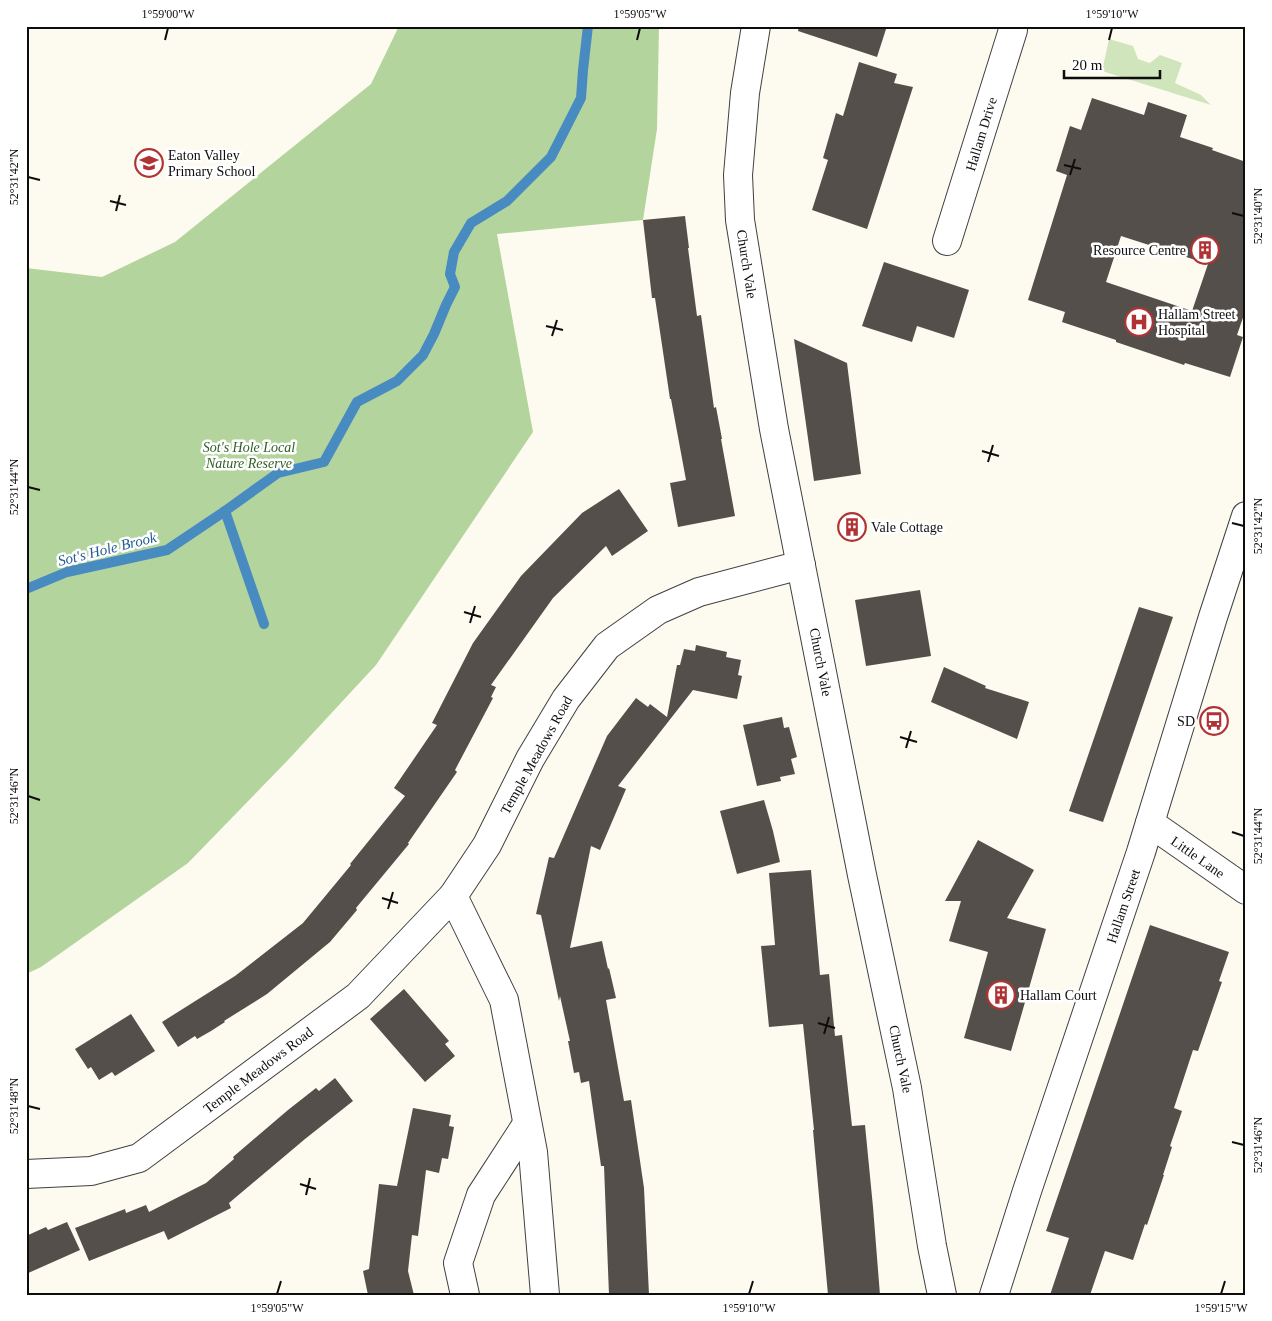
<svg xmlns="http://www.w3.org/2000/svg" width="1272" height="1321" font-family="'Times New Roman',serif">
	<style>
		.green { fill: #d0e5bc }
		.forest { fill: #b4d49d }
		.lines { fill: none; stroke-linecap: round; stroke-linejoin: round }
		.stream { stroke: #478bc0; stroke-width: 10 }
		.building { fill: #554f4b; fill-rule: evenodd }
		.minor-casing { stroke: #404040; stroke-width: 30 }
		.minor { stroke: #fff; stroke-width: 28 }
		.ticks { fill: none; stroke: #0d0d0d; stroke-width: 2 }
		.labels { text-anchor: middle; stroke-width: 5; stroke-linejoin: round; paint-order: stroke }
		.street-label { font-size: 14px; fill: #0d0d0d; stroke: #fff }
		.poi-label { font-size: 14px; fill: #0d0d0d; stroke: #fff; text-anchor: start }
		.park-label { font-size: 14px; font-style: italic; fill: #2e5f24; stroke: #fff }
		.water-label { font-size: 15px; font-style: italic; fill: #235e93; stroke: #fff }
		.neatline { fill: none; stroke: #0d0d0d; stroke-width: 2 }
		.ticks-label { font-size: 12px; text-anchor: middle; fill: #0d0d0d }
	</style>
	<rect width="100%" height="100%" fill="#fdfbef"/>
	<path class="green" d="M1109,39L1133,46L1138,59L1150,63L1160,55L1182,63L1175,83L1201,95L1211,105L1102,71Z"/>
	<path class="forest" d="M399,26H659L657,129L643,220L497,234L533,432L376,665L288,760L188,863L41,967L26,974V268L102,277L175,242L371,84Z"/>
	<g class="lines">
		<g class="stream">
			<path d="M225,511L264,624"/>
			<path d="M26,589L67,572L167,550L225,511L278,473L324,462L357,402L397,381L423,355L434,334L446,305L455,287L450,274L454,252L471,223L507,201L551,157L581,98L583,70L588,26"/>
		</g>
	</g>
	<g class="building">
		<path d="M799,26H887L877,57L798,31Z"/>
		<path d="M859,62L897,74L894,83L913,87L867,229L812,210L828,160L823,158L836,113L843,116Z"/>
		<path d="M1092,98L1144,115L1148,102L1187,115L1180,137L1213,148L1212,150L1246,162V309L1237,335L1243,337L1230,377L1185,363L1184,365L1116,342V340L1062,322L1065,312L1028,300L1067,175L1056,171L1070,126L1081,130ZM1121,236L1208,264L1192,311L1106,282Z"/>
		<path d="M685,216L689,248H688L697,316L701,315L714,408L716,407L722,439H721L735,516L678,527L670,483L686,480L671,399H670L655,298H652L643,220Z"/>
		<path d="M884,262L969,290L954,338L917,326L912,342L862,326Z"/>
		<path d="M794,339L847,363L861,474L814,481Z"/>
		<path d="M619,489L648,531L612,556L606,546L553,598L491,685L496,687L491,697L493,698L455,770L457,772L408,843L409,844L356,908L357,910L330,942L267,994L224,1021L225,1022L211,1031L197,1039L195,1036L178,1047L162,1022L235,976L303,923L351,865L350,864L405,796L394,788L437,725L432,723L473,643L521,576L582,513Z"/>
		<path d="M920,590L931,656L866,666L855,600Z"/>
		<path d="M1139,607L1173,617L1103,822L1069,811Z"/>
		<path d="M696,645L727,652L726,657L741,660L738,675L742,676L737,699L693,690L618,786L626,789L600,850L591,846L570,948L602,941L608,969L609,968L616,998L606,1000L624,1101L631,1100L644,1188L649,1295H609L604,1166H601L589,1081L581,1083L579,1072L574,1073L568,1041H570L560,996L559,1001L541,915L536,914L549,857L554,858L607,736L636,698L648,707L650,704L667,717L677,665H680L684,649L695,651Z"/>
		<path d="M944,667L986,686L985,688L1029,702L1017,739L931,702Z"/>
		<path d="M782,717L784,728L789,727L797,757L791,759L795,774L780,777L781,781L757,786L743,725Z"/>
		<path d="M764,800L773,831L780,862L737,874L720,811Z"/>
		<path d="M978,840L1034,870L1007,918L1046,929L1011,1051L964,1038L988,952L949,941L961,901H945Z"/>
		<path d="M811,870L820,975L829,974L835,1036L842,1035L852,1126L865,1125L873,1207L880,1295H828L813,1130H814L803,1024L769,1027L761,946L775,945L769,873Z"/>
		<path d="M1150,925L1229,952L1219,981L1222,982L1198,1051L1193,1050L1174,1108L1182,1111L1170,1146L1172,1147L1163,1175H1164L1147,1225L1145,1224L1133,1260L1105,1251L1090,1295H1050L1069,1238L1046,1231Z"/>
		<path d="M404,989L449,1041L445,1044L455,1056L425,1082L370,1019Z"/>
		<path d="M131,1014L155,1051L115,1076L112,1072L99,1080L91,1067L88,1069L75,1049Z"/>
		<path d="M335,1078L353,1101L305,1139L229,1203L231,1208L168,1240L164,1231L89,1261L75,1228L125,1209L126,1213L146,1205L149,1212L206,1183L234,1159L233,1157L288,1110L316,1088L319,1091Z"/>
		<path d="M413,1108L451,1115L449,1126L454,1127L448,1159L442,1158L439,1173L426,1170L418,1236L412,1235L408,1271L414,1295H368L363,1271L369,1269L379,1184L397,1186Z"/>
		<path d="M67,1222L80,1250L26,1274V1236L46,1227L48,1230Z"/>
	</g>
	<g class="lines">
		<defs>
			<g id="minor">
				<path d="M756,26L745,93L738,175L740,220L774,429L862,875L907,1088L932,1246L942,1295"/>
				<path d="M947,241L1013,30L1012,26"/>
				<path d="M1150,823L1246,890"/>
				<path d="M453,896L487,845L530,759L566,699L607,646L658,610L699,592L801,565"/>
				<path d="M26,1174L91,1171L139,1158L358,996L453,896L504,1000L533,1152L545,1295"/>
				<path d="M465,1295L458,1263L481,1195L527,1124"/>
				<path d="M994,1295L1027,1191L1141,852L1213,617L1246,516"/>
			</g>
		</defs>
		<use href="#minor" class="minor-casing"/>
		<use href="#minor" class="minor"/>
	</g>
	<path class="ticks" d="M165,40L168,28M637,40L640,28M1109,40L1112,28M1064,165L1081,169M1070,175L1075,159M28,177L40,180M110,201L126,205M116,211L120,195M1232,213L1244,216M546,326L563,330M552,336L557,320M982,451L999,456M988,462L993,445M28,487L40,490M1232,523L1244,526M464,612L481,617M470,623L475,606M900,737L917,742M906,748L911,731M28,796L40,800M1232,832L1244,836M382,898L398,903M388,909L393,892M818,1023L835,1028M824,1034L829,1017M28,1106L40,1109M1232,1142L1244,1145M300,1184L316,1189M306,1195L310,1178M277,1294L281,1281M749,1294L753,1281M1221,1294L1225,1281"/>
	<defs>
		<symbol id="school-ring" viewBox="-11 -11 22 22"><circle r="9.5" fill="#fff" stroke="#b03334" stroke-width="1.5"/><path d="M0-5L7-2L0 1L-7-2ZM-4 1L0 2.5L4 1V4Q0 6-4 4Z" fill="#b03334"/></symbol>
		<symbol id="building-ring" viewBox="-11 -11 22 22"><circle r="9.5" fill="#fff" stroke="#b03334" stroke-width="1.5"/><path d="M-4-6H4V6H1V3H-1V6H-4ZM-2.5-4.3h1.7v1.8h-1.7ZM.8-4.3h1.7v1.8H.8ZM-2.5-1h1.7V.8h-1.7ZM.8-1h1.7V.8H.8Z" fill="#b03334"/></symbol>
		<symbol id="hospital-ring" viewBox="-11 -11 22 22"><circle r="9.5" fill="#fff" stroke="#b03334" stroke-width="1.5"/><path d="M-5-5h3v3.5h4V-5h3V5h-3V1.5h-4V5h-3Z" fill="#b03334"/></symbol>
		<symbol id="bus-ring" viewBox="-11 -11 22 22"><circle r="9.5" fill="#fff" stroke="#b03334" stroke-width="1.5"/><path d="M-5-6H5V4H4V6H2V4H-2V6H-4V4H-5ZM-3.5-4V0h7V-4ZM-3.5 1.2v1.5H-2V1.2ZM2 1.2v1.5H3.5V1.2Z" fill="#b03334"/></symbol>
	</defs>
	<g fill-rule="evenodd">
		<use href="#school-ring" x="133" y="147" width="32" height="32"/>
		<use href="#building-ring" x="1189" y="234" width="32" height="32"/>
		<use href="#hospital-ring" x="1123" y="306" width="32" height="32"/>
		<use href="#building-ring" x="836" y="511" width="32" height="32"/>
		<use href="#bus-ring" x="1198" y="705" width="32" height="32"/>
		<use href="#building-ring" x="985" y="979" width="32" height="32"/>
	</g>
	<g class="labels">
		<g class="street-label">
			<text transform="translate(981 134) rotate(-73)" y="5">Hallam Drive</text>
			<text transform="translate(747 264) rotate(81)" y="5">Church Vale</text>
			<text transform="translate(821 662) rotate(79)" y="5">Church Vale</text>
			<text transform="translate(536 755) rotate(-61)" y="5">Temple Meadows Road</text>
			<text transform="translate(1198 857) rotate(35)" y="5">Little Lane</text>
			<text transform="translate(1123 906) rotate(-71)" y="5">Hallam Street</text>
			<text transform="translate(901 1059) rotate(78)" y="5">Church Vale</text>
			<text transform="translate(258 1070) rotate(-37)" y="5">Temple Meadows Road</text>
		</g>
		<g class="poi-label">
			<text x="168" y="160">Eaton Valley<tspan x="168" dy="16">Primary School</tspan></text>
			<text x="1186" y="255" text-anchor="end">Resource Centre</text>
			<text x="1158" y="319">Hallam Street<tspan x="1158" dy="16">Hospital</tspan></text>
			<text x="871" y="532">Vale Cottage</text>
			<text x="1195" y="726" text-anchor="end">SD</text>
			<text x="1020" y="1000">Hallam Court</text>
		</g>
		<g class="park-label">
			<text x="249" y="452">Sot's Hole Local<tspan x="249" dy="16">Nature Reserve</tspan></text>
		</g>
		<g class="water-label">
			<text transform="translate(107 549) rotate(-14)" y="5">Sot's Hole Brook</text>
		</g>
	</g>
	<rect width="1272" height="1321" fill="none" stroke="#ffffff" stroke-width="55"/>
	<path d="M1064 70v8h96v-8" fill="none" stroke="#0d0d0d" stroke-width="2.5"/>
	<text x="1072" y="70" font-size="15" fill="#0d0d0d" stroke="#ffffff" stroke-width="4" paint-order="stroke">20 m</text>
	<rect x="28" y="28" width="1216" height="1266" class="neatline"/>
	<g class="ticks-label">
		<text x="168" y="18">1°59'00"W</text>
		<text x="640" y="18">1°59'05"W</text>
		<text x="1112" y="18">1°59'10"W</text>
		<text transform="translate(14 177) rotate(-90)" y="4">52°31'42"N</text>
		<text transform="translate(1258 216) rotate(-90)" y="4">52°31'40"N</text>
		<text transform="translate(14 487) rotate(-90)" y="4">52°31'44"N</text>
		<text transform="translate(1258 526) rotate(-90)" y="4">52°31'42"N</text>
		<text transform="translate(14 796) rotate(-90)" y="4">52°31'46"N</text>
		<text transform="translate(1258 836) rotate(-90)" y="4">52°31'44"N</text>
		<text transform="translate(14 1106) rotate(-90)" y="4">52°31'48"N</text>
		<text transform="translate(1258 1145) rotate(-90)" y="4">52°31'46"N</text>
		<text x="277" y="1312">1°59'05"W</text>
		<text x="749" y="1312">1°59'10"W</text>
		<text x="1221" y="1312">1°59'15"W</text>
	</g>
</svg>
